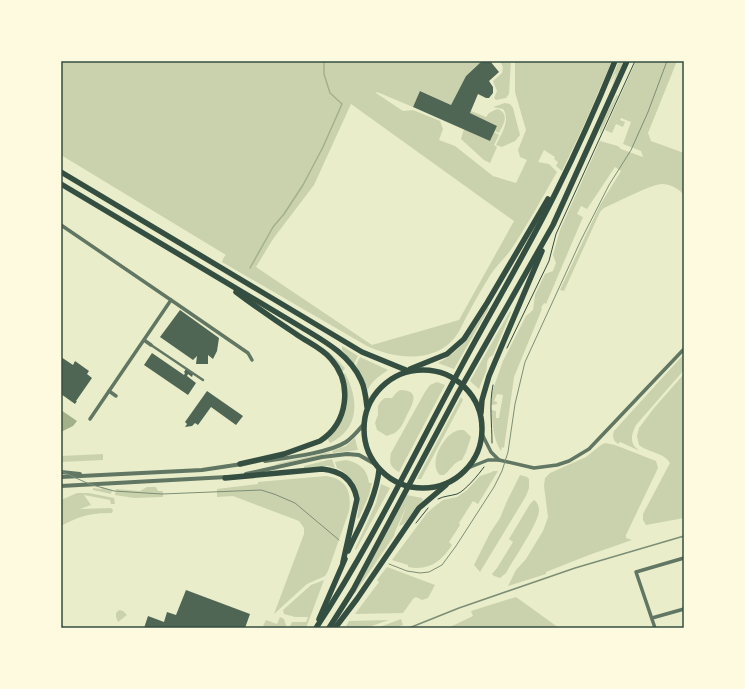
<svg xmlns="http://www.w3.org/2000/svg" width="745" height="689" font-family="'Roboto Condensed',sans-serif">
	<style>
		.green { fill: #cad2ad; fill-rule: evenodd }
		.water { fill: #a3b18a }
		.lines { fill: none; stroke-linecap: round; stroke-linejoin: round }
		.stream { stroke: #a3b18a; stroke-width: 1.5 }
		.building { fill: #4f6655 }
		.path { stroke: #344e41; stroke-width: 1 }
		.service { stroke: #617663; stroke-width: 1.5 }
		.pedestrian { stroke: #617663; stroke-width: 2.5 }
		.minor { stroke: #617663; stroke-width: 3.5 }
		.tertiary { stroke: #617663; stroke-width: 4 }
		.primary { stroke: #344e41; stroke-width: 5.5 }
		.tram { stroke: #7c8e77; stroke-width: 1 }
		.rail { stroke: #7c8e77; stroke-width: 1.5 }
		.neatline { fill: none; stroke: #344e41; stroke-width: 1.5 }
	</style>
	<rect width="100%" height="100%" fill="#e9edc9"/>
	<g class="green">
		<path d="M61,61H482L466,76L451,105L421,91L413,107L377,92L376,93L403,111L413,110L440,121L443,129L439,140L455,146L493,176L516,183L527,160L520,157L518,150L526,130L515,92V61H612L584,125L562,171L556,166L558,162L554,159L555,157L544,150L538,162L549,164L557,172C542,198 527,226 510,251C504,259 496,266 491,274C483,287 475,300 468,314C464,320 462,327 458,333C438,364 397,360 367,346L222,262L224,257L226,255L61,155ZM351,104L514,221L459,320L372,345L256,267L273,239L314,185Z"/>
		<path d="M500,61H511L509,94L506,98L496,100L494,98L497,91L493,81L502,73L503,67Z"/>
		<path d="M619,61H624L612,86L617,71L609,85Z"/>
		<path d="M636,61H677L648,133L651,141L684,153V195C679,189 671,184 662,184C652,184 615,203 604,208L600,212L564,291L560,290L600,205L621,171L615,167L587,209L581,206L577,214L583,217L546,304L544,303L541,308L542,309L514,377L504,448L502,447L501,451C493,439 493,424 491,410L496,411V418H499L503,395L497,394L494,401L497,402V404L492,405V392L503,361L526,316L533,310L535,295L545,274L553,271L556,263L553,255L560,230L600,141L618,146L621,149L643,157L641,151L623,144L631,122L621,118L620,120L625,122L623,127L616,124L612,133L605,130Z"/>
		<path d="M617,95L618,96L600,134C599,124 612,104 617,95Z"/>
		<path d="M505,103L510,104L513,108L520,135L515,141L502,147L496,145C501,134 511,120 503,109L493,107Z"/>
		<path d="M497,109C510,113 504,124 499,133L495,131L497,126L470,113L471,111L486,117L489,113Z"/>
		<path d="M464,129L490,141L494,132L499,135L494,145L497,147L490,163L484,160L461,139Z"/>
		<path d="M488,307L489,308L454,369L438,363C465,348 472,332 488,307Z"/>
		<path d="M510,311L511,312L493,355C485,359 488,364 486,371C484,377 481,383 479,389L470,381Z"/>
		<path d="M304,336L329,352L345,368L341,374L338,367Z"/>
		<path d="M342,346L358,356L354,364L342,350Z"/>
		<path d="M684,354V370L636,425C631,435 629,444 640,451L620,442L618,444C613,440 612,437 614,431Z"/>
		<path d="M360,357L388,370C381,375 371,381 368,390L356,365Z"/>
		<path d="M345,373C359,399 360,429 330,443L327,438L334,432L343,417V376Z"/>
		<path d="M684,374V518L646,525L643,520V514L670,463C665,453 647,452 639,445L637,436L639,428L654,408Z"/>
		<path d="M437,382L445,385L399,472C390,467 389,463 391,453L425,392L430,385Z"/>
		<path d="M400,390C422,390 412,405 406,417C404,421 402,427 398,430C395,434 391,434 387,436L377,430L375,423L378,415V406L381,401L385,398H392L396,393Z"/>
		<path d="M461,397L463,400L421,479H417Z"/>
		<path d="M459,430H464L471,437L466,452L462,460C453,462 451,470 444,475H440C427,464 444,433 459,430Z"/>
		<path d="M355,438L358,450L333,453L332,451L346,446Z"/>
		<path d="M605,443L615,445L656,461L658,468L626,535V538L632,540L589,555L546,572V574L508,586L516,570L526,559L543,531L548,517L544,486L545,478L550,473L586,457L601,445Z"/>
		<path d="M330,452V453L272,466L280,463Z"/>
		<path d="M103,454V460L61,462V456Z"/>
		<path d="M332,459L335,468L328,466L304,468V466Z"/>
		<path d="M346,460C360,463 367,469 369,483H372L369,495L359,518H357C362,497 357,478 337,468L335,462Z"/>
		<path d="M493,471H498L478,504L473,501L459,523L460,525L449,542L452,545C441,562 429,571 408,567V565L392,560L427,513L435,506L443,500L457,497L467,490L480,476L492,472Z"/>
		<path d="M520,475L527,477L529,479V488L526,496L480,572L474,565L490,533L500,518L507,501Z"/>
		<path d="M326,476C347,479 352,492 349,511L328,571L325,576L307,584L274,614L304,534V528L299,521L233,496L217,497V489L258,484V482Z"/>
		<path d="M381,484L390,488L356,550L355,549L376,503Z"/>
		<path d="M102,487L112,490L111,494L93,490V488L101,489Z"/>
		<path d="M147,487H156L158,491H163V497L134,498L115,495L116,489L140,491Z"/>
		<path d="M77,493H89L114,498L115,504H111L110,500L84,495L91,505L80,509L111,508L113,510L112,513C90,513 80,516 61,526V500Z"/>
		<path d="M407,495L422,498L423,500L404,524L399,526L407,505L395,532L394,536L355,593H354Z"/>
		<path d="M534,500C538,503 539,506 539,511C538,524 513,560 506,573L500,578L494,576L492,574L497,568L513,542L509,539L530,504Z"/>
		<path d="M387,567L435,585L428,598L422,600L416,597L413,599L403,613L355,614L379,582L377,580Z"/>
		<path d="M324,580L306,628H289L292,622H306L308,617H295L284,614L283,610L311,585Z"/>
		<path d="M516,597L559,628H448L473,616L471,611Z"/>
		<path d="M119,610L123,611L127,615L118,622L116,617V613Z"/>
		<path d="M280,617L284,619L287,628H269L263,626L266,620L277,624Z"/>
		<path d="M401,619L403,625L395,628H377Z"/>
		<path d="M389,620L366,628H345L349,621Z"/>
	</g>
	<path class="water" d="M61,410L77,421L73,426L61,432Z"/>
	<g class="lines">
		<path class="stream" d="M250,268L273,227L284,214L303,185L323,147L342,104L330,93L324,74V61"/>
	</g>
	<g class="building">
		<path d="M482,61H490L499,72L489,81L493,87V93L489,98H486L478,94L470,113L497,126L490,141L413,107L420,91L451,105L466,76Z"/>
		<path d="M180,310L219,338L217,351L213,359L208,355V364H196L197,356L193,360L160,337Z"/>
		<path d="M152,353L184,375L185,373L184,372L186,369L193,374L192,377L188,374L187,376L196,383L188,395L144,365Z"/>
		<path d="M61,357L73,365L75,361L89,371L87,374L92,378L76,401H77L75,404L61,394Z"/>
		<path d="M207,391L243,416L236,425L211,407L198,425L195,423L192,426L185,427L187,424L185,422Z"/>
		<path d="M186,590L250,614L245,628H144L148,616L164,622L167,612L176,615Z"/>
	</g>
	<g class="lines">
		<g class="path">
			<path d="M507,348L549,261L556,234L635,61"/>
			<path d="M492,443C492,423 489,404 493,385"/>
			<path d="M438,499C444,496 450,496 457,494C465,491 479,474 484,467"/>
			<path d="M416,523L428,508"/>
		</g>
		<path class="service" d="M61,624L63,628"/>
		<path class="pedestrian" d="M151,345L203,380"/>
		<g class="minor">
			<path d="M61,225L171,300"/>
			<path d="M144,340L151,345"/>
			<path d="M109,391L116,396"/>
			<path d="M90,419L171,300L248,353L252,360"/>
			<path d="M482,434L491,452L499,460"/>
			<path d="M468,468L488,460H499L534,468L557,465L569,461L589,449L684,349"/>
			<path d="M652,618L684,609"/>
			<path d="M655,628L636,572L684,558"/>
		</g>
		<g class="tertiary">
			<path d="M265,461C285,458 329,453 346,442C352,438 358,431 363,425"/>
			<path d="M61,472L80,474"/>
			<path d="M246,474L322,457L347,454L359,455L375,464"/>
			<path d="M61,477L202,470L242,464"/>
			<path d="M61,486L227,477"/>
		</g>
		<g class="primary">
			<path d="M61,172L362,352L406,370"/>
			<path d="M61,184L301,327C324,341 349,354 361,380C365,388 366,398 367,407"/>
			<path d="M236,292C256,307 276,321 296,334C307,342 322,348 331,359C353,384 348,423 320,441L284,454L240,464"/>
			<path d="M410,369L447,354L464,339L487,303L548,199"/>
			<circle cx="423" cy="429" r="59"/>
			<path d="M481,413L482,400L489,376L542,251"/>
			<path d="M225,478L322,469C341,471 353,479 357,499L343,562"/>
			<path d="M348,551C360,525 376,499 379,470"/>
			<path d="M319,619L345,559"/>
			<path d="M316,628C370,546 413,456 460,369C492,309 527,251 557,190C578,148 597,105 615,61"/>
			<path d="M329,628L353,590L458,393L553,225L627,61"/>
			<path d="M335,628L357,599L419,508L446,485"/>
		</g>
		<g class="tram">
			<path d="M61,471L89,484L114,491L162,494L261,490L274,494L295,503L339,540"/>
			<path d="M389,564L407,571L420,573L429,572L442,565L456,546L494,487L502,471L508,452L515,404L525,362L581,240L609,185L631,150L648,112L667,61"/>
		</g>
		<path class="rail" d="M409,628L459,608L575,568L684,536"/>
	</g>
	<rect width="745" height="689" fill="none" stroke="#fefae0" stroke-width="124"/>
	<rect x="62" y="62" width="621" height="565" class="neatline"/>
</svg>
